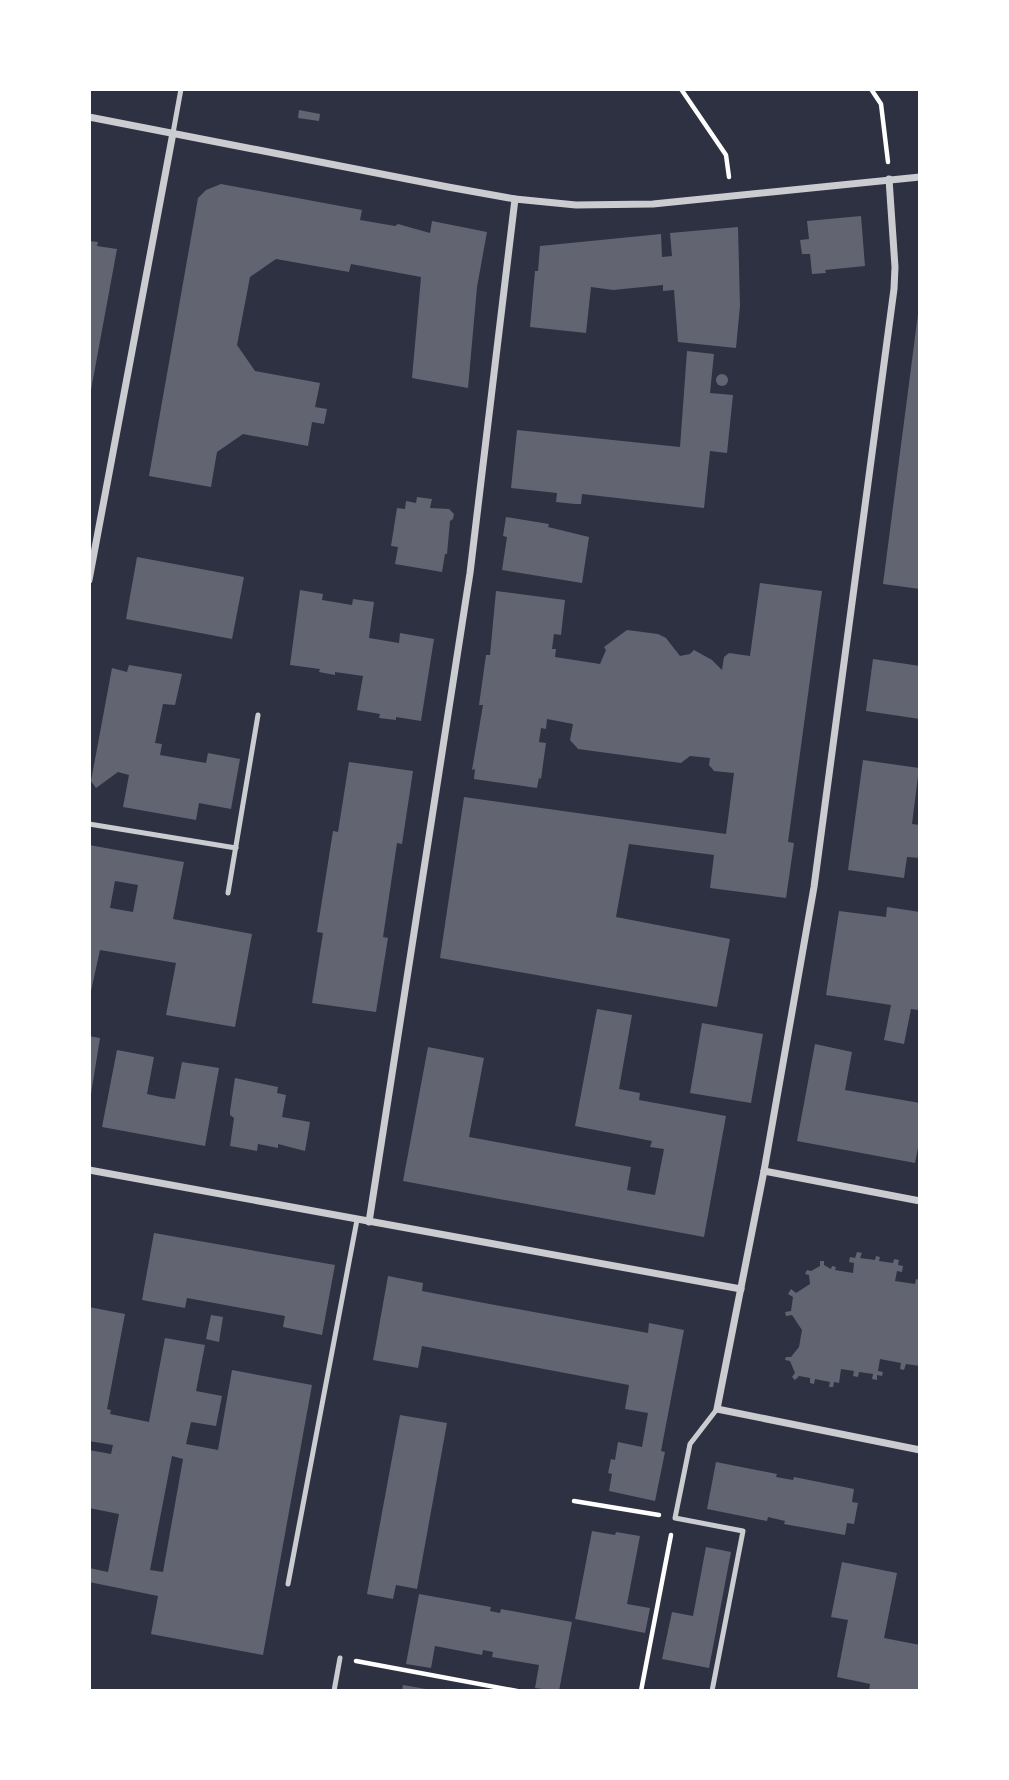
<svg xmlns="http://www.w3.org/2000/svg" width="1009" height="1780" font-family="'PT Sans',sans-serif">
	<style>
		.building { fill: #626471; fill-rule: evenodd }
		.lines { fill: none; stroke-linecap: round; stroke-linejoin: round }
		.path { stroke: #fff; stroke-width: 4.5 }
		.service { stroke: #caccd0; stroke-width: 5 }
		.minor { stroke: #caccd0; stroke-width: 7 }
	</style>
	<rect width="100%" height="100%" fill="#2d3142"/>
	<g class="building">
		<path d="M299,110L320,114L319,121L298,118Z"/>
		<path d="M221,184L362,210L360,220L395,226L398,224L430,233L432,221L487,232L477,287L468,388L412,378L421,277L351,264L349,272L276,259L250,277L237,345L255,371L320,383L315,407L327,409L324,424L312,422L308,446L243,434L217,452L211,487L149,476L198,198L206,190Z"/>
		<path d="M861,216L865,266L825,270L826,273L812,274L810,254H802L800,240L809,239L807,221Z"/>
		<path d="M738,227L740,306L736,348L678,342L674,290L663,291V285L613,290L591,287L586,333L530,327L535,271H538L540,246L661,234L662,257L672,256L670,233Z"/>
		<path d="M89,241L98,242L97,246L117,249L91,390Z"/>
		<path d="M918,314H920V589L883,584Z"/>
		<path d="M687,351L714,354L710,393L733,395L727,453L710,451L704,508L582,494L581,504H575L556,502L557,493L511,488L517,430L680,447Z"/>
		<circle cx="722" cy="380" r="6"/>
		<path d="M417,497L432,499L430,508L449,509L454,514L453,519L450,521L447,554H445L442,572L395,564L398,547L391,546L397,508L405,509L406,501L416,503Z"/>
		<path d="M506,517L549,524L548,527L589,537L582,583L502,570L507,537L503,536Z"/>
		<path d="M137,557L244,577L232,639L126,619Z"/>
		<path d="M760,583L822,591L788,842L794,843L786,898L710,888L714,855L629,844L616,917L730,939L717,1007L440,958L464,797L726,834L734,773L714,771L709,765L710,758L690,756L681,763L578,749L570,740L573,724L547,719L546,729L541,728L539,742L546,743L541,779L539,778L537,788L474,779L475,769L472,770L483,705H479L486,655H490L496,591L565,600L561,635L554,634L552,649H556L555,657L600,664L606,650L604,647L627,630L658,634L666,638L680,656L690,654L694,650L712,660L722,670L724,657L729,653L750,656Z"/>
		<path d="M300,590L323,594L322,600L352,605L353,599L374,602L369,638L399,643L400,633L434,639L421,721L396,717V720L379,718L380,714L357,710L363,676L335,672V675L319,672L320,669L290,665Z"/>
		<path d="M873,659L920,666V719L866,711Z"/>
		<path d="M129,665L182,674L175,705L163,704L155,743L162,744L160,755L206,763L208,753L240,759L231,809L199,803L196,820L123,807L129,775L118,772L96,788L91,781L112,668L127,672Z"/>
		<path d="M863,760L919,768L912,824L920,825V858L907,857L904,878L848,870Z"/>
		<path d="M349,762L413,771L402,844L397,843L383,937L388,938L376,1012L312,1003L323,933L317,932L333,831L338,832Z"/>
		<path d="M89,845L184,862L173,919L252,934L235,1027L166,1015L176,963L100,950L89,1000ZM115,881L138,885L133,912L110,908Z"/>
		<path d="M887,907L920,912V995L918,1010L911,1009L904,1044L884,1040L891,1005L826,995L839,911L886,917Z"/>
		<path d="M597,1009L632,1015L619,1089L640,1093L639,1100L726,1116L704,1237L403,1181L428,1047L484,1058L469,1137L631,1167L627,1190L655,1195L664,1149L650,1147L652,1141L575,1126Z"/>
		<path d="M702,1023L763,1034L751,1103L690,1093Z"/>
		<path d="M89,1036L100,1038L91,1094H89Z"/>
		<path d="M815,1044L852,1052L845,1090L920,1103V1137L915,1163L797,1141Z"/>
		<path d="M117,1050L154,1057L147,1094L161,1097L175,1099L182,1062L219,1068L205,1146L102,1127Z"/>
		<path d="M235,1078L278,1087L277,1093L286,1095L282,1117L310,1122L305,1151L278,1144V1148L258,1144L257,1151L230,1146L234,1118L230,1115V1111Z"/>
		<path d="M154,1233L335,1265L322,1335L283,1327L285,1316L187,1298L185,1308L142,1300Z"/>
		<path d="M857,1252L862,1253L860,1258L875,1260L876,1256L880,1257L879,1261L893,1263L894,1259L899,1260L898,1265L903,1266L902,1272L897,1271L895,1281L915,1284L916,1279L920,1280V1366L906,1364L904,1370L900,1369L901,1363L880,1359L878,1371L883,1372L882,1376L877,1375V1380L872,1379L873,1374L859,1372L858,1377L853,1376L854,1371L841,1369L839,1383L834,1382L833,1387H829L830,1382L815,1379L814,1384L810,1383V1378L799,1376L795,1380L792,1377L795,1373L790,1361L785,1360L786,1357H791L799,1347L802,1330L792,1315L786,1316L785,1312L791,1311L793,1297L788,1294L791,1289L796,1293L810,1284L809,1275L805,1274L807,1270L811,1271L820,1266V1261H824V1265L831,1269L832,1266L836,1267L835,1270L853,1273L854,1263L849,1262L850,1257L855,1258Z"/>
		<path d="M388,1276L423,1283L422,1291L479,1302L648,1333L649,1323L684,1330L661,1451L665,1452L655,1501L609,1491L612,1474L608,1473L611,1459L615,1460L618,1442L642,1447L648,1413L625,1409L629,1385L422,1346L418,1368L373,1360Z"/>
		<path d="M89,1307L125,1314L107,1409L111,1410L110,1414L149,1422L165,1338L205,1345L196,1391L222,1396L216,1426L191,1422L186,1444L218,1450L232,1370L312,1385L263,1655L151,1634L158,1596L89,1582V1568L108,1572L119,1514L89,1508V1450L111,1454L113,1445L89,1441ZM172,1456L183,1459L163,1572L150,1570Z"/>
		<path d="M211,1315L223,1317L219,1342L206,1339Z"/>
		<path d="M400,1415L447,1423L417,1589L396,1585L393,1599L367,1594Z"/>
		<path d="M716,1462L777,1474L776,1477L793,1480L794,1477L854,1489L852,1502L858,1503L854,1524L847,1523L845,1535L784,1524L785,1521L768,1517L767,1521L707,1509Z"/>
		<path d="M592,1531L615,1535L616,1532L640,1536L627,1604L650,1608L645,1633L575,1619Z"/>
		<path d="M706,1547L731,1552L709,1668L662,1659L672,1612L693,1616Z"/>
		<path d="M842,1562L897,1573L884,1638L920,1645V1691H869L870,1684L837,1677L848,1620L831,1617Z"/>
		<path d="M419,1594L491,1607L490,1611L500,1613L501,1609L572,1622L559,1691L535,1688L539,1665L492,1657L493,1652L483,1650L482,1655L435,1646L431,1668L406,1664Z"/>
		<path d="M403,1685L426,1689V1691H402Z"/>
	</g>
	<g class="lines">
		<g class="path">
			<path d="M681,89L726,155L729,177"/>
			<path d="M871,89L881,104L888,162"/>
			<path d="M574,1501L659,1515"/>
			<path d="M356,1661L517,1691"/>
			<path d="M641,1691L671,1535"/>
		</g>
		<g class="service">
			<path d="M173,133L181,89"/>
			<path d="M89,824L236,848"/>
			<path d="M228,893L258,715"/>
			<path d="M288,1584L357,1220"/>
			<path d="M334,1691L340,1658"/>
			<path d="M712,1691L743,1531L675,1518L690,1444L717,1409"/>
		</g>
		<g class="minor">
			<path d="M89,117L448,187L515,199L576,205L653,204L920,177"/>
			<path d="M889,179L895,267L894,289L814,887L764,1171L717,1409L920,1450"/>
			<path d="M89,580L173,133"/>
			<path d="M89,1170L741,1289"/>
			<path d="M764,1171L920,1201"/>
			<path d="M369,1222L470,573L515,199"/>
		</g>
	</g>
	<rect width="1009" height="1780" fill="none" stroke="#ffffff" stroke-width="182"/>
</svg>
